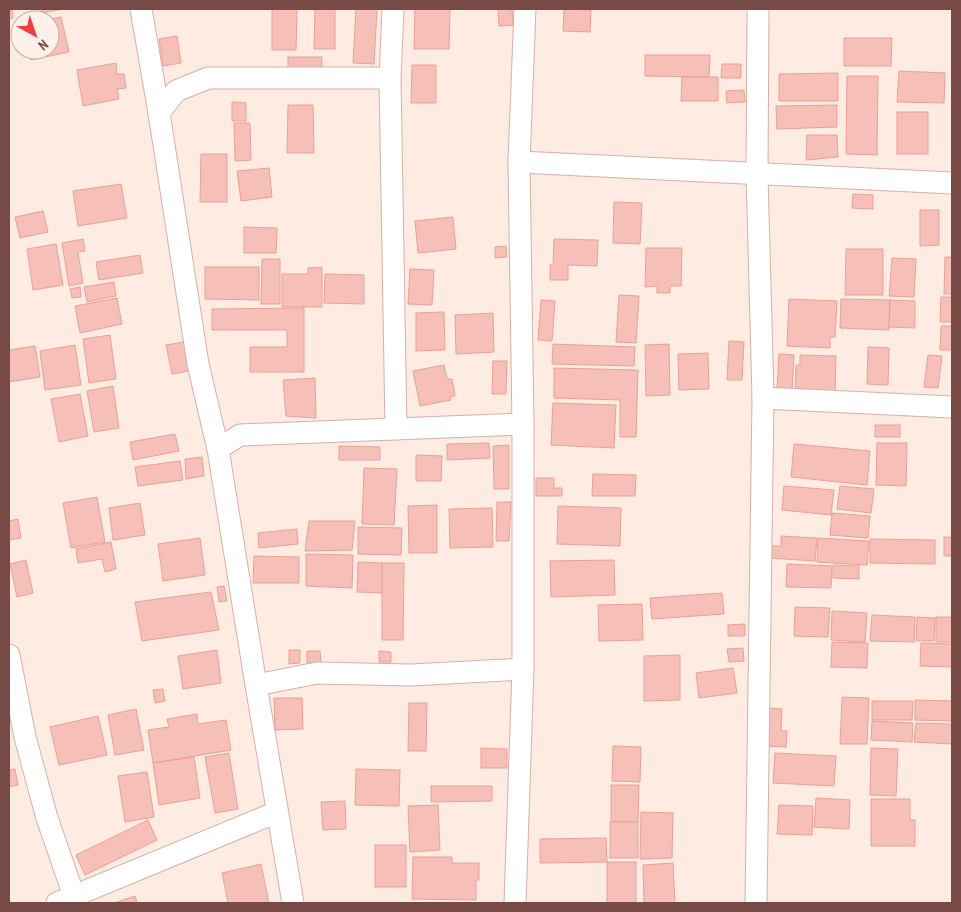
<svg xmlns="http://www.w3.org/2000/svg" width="961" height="912" font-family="'PT Sans Narrow',sans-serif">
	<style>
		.building { fill: #f6bfb8; stroke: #eaa097 }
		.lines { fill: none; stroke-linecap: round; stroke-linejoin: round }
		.street-casing { stroke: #d2b1aa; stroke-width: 23 }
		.street { stroke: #fff; stroke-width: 21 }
	</style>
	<rect width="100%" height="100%" fill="#feece2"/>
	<g class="building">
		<path d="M9,9H12L13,18L9,19Z"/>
		<path d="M41,9H63L42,13Z"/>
		<path d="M272,9H297L296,50H272Z"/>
		<path d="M315,9H335V49H314Z"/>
		<path d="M356,9H377L374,64L353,63Z"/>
		<path d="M415,9H450L449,49H414Z"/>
		<path d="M498,9H512L513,25L499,26Z"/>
		<path d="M564,9L591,10L590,32L563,31Z"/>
		<path d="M61,17L69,52L31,60L29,50H50V20H47Z"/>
		<path d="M177,36L181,63L163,66L159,39Z"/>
		<path d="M844,38H892L891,66H844Z"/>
		<path d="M645,55H710L709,77L645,76Z"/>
		<rect x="288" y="57" width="34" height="17"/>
		<path d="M116,63L117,74H124L126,88L117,89L119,99L83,106L77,70Z"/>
		<path d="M722,64H741V78H721Z"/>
		<path d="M412,65H436V103H411Z"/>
		<path d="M899,71L945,73L944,103L897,102Z"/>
		<path d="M838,73V101H779V74Z"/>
		<path d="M847,76H878L877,155L846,154Z"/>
		<path d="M682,77H718V101H681Z"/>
		<path d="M744,90L745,102L727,103L726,91Z"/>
		<path d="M232,102L246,103V121H232Z"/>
		<path d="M288,105H313L314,153H287Z"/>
		<path d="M837,105V127L777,129L776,106Z"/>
		<rect x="897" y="112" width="31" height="42"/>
		<path d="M234,123H250L251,160L235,161Z"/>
		<path d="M807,135H837L838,157L806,160Z"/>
		<path d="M201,154H227V202H200Z"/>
		<path d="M269,168L272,197L241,201L237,171Z"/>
		<path d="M121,184L127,218L78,226L73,191Z"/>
		<path d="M853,194L873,195V209L852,208Z"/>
		<path d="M614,202L642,203L640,244L613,243Z"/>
		<path d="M920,210H939V245L920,246Z"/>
		<path d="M43,211L48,232L20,238L15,217Z"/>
		<path d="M453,217L456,249L418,253L415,221Z"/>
		<path d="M244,227L277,228L276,253H244Z"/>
		<path d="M83,239L85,251L78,252L83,283L69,286L62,243Z"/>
		<path d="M554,239L598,240L597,266L568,265V280H550V265H553Z"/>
		<path d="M56,244L63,285L33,290L27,249Z"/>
		<path d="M506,246L507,257L495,258V247Z"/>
		<path d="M646,248H682L681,286H670V293H657V286L645,287Z"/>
		<path d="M846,249H883V295H845Z"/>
		<path d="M140,255L143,273L99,280L96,262Z"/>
		<path d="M945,257H952V294H944Z"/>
		<path d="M892,258L916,259L914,297L889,296Z"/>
		<path d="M262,259H280V304H261Z"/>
		<path d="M205,267H259V300L205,299Z"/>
		<path d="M322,267V307H282V274H308V268Z"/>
		<path d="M410,269L434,270L432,305L408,304Z"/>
		<path d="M325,274L364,275V304L324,303Z"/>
		<path d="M114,282L116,296L87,302L84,287Z"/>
		<path d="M80,287L81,297L72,298L70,289Z"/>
		<path d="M619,295L639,296L636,343L616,342Z"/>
		<path d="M941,297H952V322H940Z"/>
		<path d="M117,298L122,324L80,333L75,306Z"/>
		<path d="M789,299L837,301L835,337H830V348L787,346Z"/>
		<path d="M841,299L890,300L889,330L840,328Z"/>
		<path d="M541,300L555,301L552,341L538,340Z"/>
		<path d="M890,300L915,301V328L889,327Z"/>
		<path d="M304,308V372H250V347H287V330H212V309Z"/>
		<path d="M444,312L445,350L416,351V313Z"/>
		<path d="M493,313L494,352L456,354L455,315Z"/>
		<path d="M941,326H952V350H940Z"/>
		<path d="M110,335L116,379L89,383L83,339Z"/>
		<path d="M729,341L744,342L742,380H727Z"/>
		<path d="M184,342L189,371L172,374L166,345Z"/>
		<path d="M553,344L635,347L634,366L552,364Z"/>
		<path d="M669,344L670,395L646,396L645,345Z"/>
		<path d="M75,345L81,385L45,390L40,351Z"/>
		<path d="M35,346L40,377L9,382V350Z"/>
		<path d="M868,347L889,348L888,385L867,384Z"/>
		<path d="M708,353L709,389L679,390L678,354Z"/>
		<path d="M779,354L794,355L792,391L777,390Z"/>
		<path d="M800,355L836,356L835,393L795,392L796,365H800Z"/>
		<path d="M928,355L942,356L938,388L924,387Z"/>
		<path d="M493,361H507L506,394H492Z"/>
		<path d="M444,365L447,379H452L455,396L450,397L451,400L420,406L413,371Z"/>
		<path d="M554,368L638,370L636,437H620V400L554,398Z"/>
		<path d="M315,378L316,418L286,416L283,380Z"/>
		<path d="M113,386L119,428L94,432L87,391Z"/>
		<path d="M80,394L88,436L59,442L51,399Z"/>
		<path d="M553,403L616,405L614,448L551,445Z"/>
		<rect x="875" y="425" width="25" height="12"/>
		<path d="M175,434L179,451L133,460L130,442Z"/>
		<path d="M489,443L490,458L447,460V444Z"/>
		<path d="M877,443H907L906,486L876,485Z"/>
		<path d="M794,444L870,451L867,485L791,477Z"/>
		<path d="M509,445V489H494L493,446Z"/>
		<path d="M339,446L380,447V460H339Z"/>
		<path d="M416,455L442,456L441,481H416Z"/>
		<path d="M202,457L204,476L186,479L185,459Z"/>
		<path d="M180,461L183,480L138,486L135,467Z"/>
		<path d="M364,468L397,469L394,525L362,524Z"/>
		<path d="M593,474L636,475L635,496H592Z"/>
		<path d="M536,478H554V488H562V496H536Z"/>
		<path d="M784,486L834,490L831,515L782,510Z"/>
		<path d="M840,486L874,489L871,513L837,509Z"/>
		<path d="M97,497L105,542L71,548L63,503Z"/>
		<path d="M497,502H511L509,541H496Z"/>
		<path d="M140,503L145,535L113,540L109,508Z"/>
		<path d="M437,505V553H409L408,506Z"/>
		<path d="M558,506L621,508L620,546L557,544Z"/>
		<path d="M492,508L493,547L450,548L449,509Z"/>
		<path d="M832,513L870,516L868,538L830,535Z"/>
		<path d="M18,519L21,538L9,540V521Z"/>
		<path d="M309,521H355L352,550L305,551Z"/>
		<path d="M358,527L402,528L401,555L358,554Z"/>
		<path d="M297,529L298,544L259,548L258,533Z"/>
		<path d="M781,536L817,538L815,561L770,558V546H781Z"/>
		<rect x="944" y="537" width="8" height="19"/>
		<path d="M200,538L205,575L163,581L158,544Z"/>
		<path d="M818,538L869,541L867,565L817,562Z"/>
		<path d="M870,539L935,540V564L870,563Z"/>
		<path d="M111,542L116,569L105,572L102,559L78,563L76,549Z"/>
		<path d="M306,554L353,555L352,588L306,586Z"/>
		<path d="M254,556L299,557V583H253Z"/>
		<path d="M26,560L33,593L17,597L10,564Z"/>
		<path d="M614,560L615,595L551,597L550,561Z"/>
		<path d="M358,562L382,563V593L357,592Z"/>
		<path d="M382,563H404L403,640H382Z"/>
		<path d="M787,564L832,566L831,588L786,587Z"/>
		<path d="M833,565L859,566V579L833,578Z"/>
		<path d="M224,586L227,601L219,602L217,587Z"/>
		<path d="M211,592L219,630L142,641L135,602Z"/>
		<path d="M722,593L724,614L652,619L650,598Z"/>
		<path d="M642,604L643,640L599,641L598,605Z"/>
		<path d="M795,607L830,608L828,637L794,636Z"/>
		<path d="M832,611L867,613L865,642L831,640Z"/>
		<path d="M872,615L915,617L914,642L870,641Z"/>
		<path d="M917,617L935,618L934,641H916Z"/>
		<rect x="936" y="617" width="16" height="25"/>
		<path d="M745,624V636H728V625Z"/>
		<path d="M832,642L868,643L867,668L831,667Z"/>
		<path d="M921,643L952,644V667L920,666Z"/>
		<path d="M743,648L744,661L729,662L727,649Z"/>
		<path d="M217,650L221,683L183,689L178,656Z"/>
		<path d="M289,650H300V663L289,664Z"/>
		<path d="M307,651H320L321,663H307Z"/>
		<path d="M379,651L391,652V662H379Z"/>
		<path d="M680,655V700L644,701V656Z"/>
		<path d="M733,668L737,693L699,698L696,673Z"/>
		<path d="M163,689L165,701L155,703L153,690Z"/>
		<path d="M842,697L869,698L867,744H840Z"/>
		<path d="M274,698H302L303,729L275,730Z"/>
		<path d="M915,700L952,701V721L915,720Z"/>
		<path d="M872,701H913L912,720H872Z"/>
		<path d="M409,703H427L426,751H408Z"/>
		<path d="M767,708L782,709L781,731H787L786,747L764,746Z"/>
		<path d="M136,709L144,750L115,755L108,715Z"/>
		<path d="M197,714L198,724L226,720L231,750L153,763L148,730L169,727L167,719Z"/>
		<path d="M98,716L107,755L59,765L50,727Z"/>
		<path d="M872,721L913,723L912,742L871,740Z"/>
		<path d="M916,723L952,724V744L914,742Z"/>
		<path d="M613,746L641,747L640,782L612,781Z"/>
		<path d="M481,748L507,749V768H481Z"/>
		<path d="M871,748L898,749L896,796L870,795Z"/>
		<path d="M229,753L238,809L215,813L205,757Z"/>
		<path d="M775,753L836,756L834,786L773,783Z"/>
		<path d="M194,757L200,798L159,805L153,763Z"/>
		<path d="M15,769L18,785L9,787V770Z"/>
		<path d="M356,769L400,770L399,806L355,805Z"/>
		<path d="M147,772L154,817L125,822L118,776Z"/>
		<path d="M611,785H639L638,822H611Z"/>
		<path d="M431,786H492V801L431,802Z"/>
		<path d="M816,798L850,800L849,829L814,827Z"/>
		<path d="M871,799H910V820H915V846H871Z"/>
		<path d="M345,801L346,829L323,830L321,802Z"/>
		<path d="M438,805L440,850L410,852L408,806Z"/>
		<path d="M779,805L813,806L812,835L777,834Z"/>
		<path d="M641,812L673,813L672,858L640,859Z"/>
		<path d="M148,820L157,840L85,875L76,855Z"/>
		<rect x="610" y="822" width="28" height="36"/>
		<path d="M606,838L607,862L540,863V839Z"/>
		<rect x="375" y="845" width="31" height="42"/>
		<path d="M413,857H452V863H479V880H476V900L412,899Z"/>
		<rect x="607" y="862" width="29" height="41"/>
		<path d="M673,863L675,903H644L643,865Z"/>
		<path d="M261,864L269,903H228L222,873Z"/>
		<path d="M135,896L137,903H114Z"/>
	</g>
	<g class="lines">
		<defs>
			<g id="street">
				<path d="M141,9L159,113L198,364L218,449L256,685L293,903"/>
				<path d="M393,9L390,78L396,429"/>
				<path d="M159,113L176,91L208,78H390"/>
				<path d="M519,162L952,183"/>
				<path d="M763,398L952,407"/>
				<path d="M218,449L240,435L523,424"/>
				<path d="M9,655L25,737L47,818L74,896"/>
				<path d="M256,685L317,673L411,675L523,669"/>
				<path d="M57,903L277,812"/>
				<path d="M515,903L523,669V424L519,162L525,9"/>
				<path d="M756,903L763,398L757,174L758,9"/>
			</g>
		</defs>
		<use href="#street" class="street-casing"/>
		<use href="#street" class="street"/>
	</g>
	<rect width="961" height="912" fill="none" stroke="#784a46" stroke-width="20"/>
	<g transform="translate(35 35) rotate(140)"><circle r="24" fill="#fff1ea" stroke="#c9aea8"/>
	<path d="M0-4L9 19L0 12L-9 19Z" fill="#f23d46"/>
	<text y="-8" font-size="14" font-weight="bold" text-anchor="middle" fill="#784a46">N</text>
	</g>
</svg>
